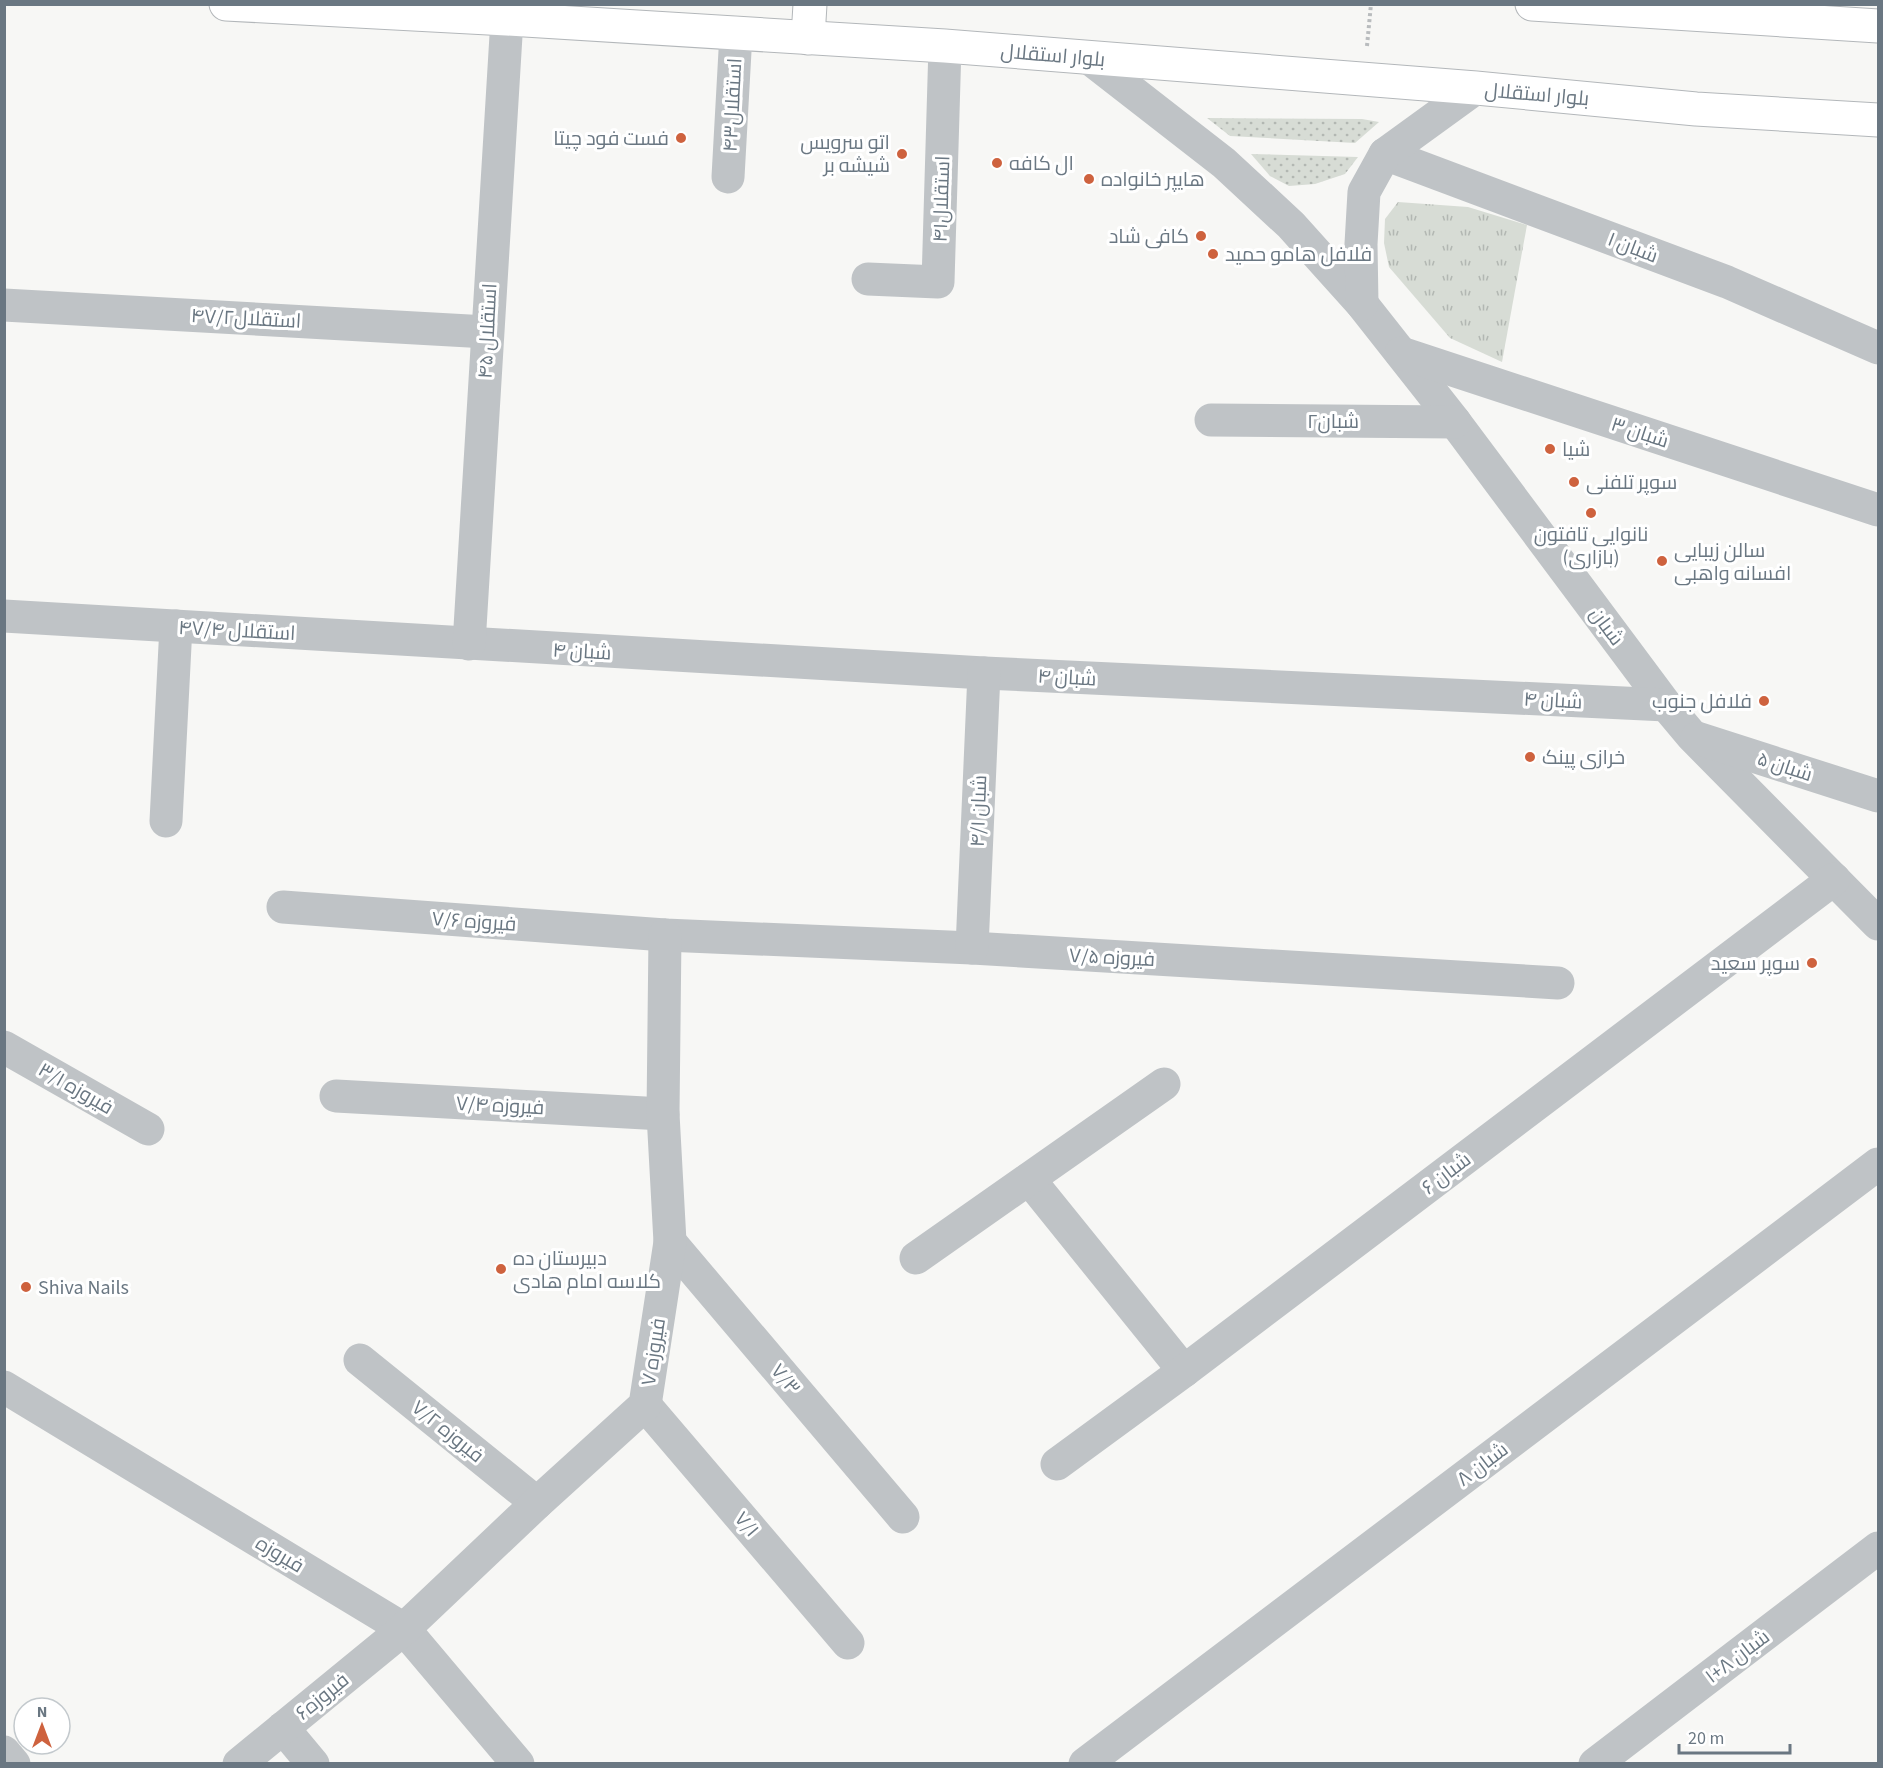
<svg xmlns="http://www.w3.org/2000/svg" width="1883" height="1768" font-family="'Source Sans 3',Cairo,sans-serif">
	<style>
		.grass { fill: url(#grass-dots) }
		.park { fill: url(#park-tufts) }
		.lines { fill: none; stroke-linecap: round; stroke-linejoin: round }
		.major-casing { stroke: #b3b7ba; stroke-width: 35 }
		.path { stroke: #b9bcbe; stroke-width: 4; stroke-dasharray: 3 3; stroke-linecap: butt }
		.minor { stroke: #bfc3c6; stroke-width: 33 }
		.major { stroke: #fff; stroke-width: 33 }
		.poi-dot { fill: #ce623e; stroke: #fff; stroke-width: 2 }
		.labels { text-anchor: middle; stroke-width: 6; stroke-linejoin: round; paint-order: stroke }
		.street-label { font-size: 20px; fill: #6a7782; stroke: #fff }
		.poi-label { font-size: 20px; fill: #6a7782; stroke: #fff; text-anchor: start }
	</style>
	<defs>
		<pattern id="grass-dots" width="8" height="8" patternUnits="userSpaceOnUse" patternTransform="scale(1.5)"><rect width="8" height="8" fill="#d7dcd5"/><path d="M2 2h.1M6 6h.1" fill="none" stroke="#b2b7b2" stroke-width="1.8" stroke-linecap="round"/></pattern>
		<pattern id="park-tufts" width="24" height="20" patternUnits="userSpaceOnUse" patternTransform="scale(1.5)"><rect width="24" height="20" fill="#d7dcd5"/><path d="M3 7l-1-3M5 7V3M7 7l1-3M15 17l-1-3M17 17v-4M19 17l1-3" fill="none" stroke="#b2b7b2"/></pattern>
	</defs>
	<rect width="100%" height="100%" fill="#f7f7f5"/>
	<g class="grass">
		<path d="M1207,118L1362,119L1379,122L1355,143L1230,136Z"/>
		<path d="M1251,154L1358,157L1345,174L1315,184L1289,186L1270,176Z"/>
	</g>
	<path class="park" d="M1398,202L1468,207L1527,225L1502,362L1450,338L1389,267L1384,243L1385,219Z"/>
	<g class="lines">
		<defs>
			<g id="major">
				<path d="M226,4L507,19L945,46L1476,88L1696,109L1878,120"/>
				<path d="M1532,4L1878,26"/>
				<path d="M808,38L810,4"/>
			</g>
		</defs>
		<use href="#major" class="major-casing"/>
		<path class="path" d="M1367,46L1371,4"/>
		<g class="minor">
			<path d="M1089,58L1224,163L1291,225L1362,304L1455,422L1666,705L1692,736L1878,924"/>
			<path d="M1385,154L1727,282L1878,348"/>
			<path d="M728,177L736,33"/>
			<path d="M868,279L938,282L945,46"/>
			<path d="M1362,304L1361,244L1364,192L1385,154L1476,88"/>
			<path d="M4,305L487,332"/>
			<path d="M1401,353L1878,510"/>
			<path d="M1211,420L1455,422"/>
			<path d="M4,616L984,673L1666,705"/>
			<path d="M469,644L507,19"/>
			<path d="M1697,738L1878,796"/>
			<path d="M166,821L176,626"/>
			<path d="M283,907L665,935L972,948L1558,983"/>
			<path d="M972,948L984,673"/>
			<path d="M4,1047L148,1129"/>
			<path d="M336,1096L663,1114"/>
			<path d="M1029,1179L1184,1371"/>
			<path d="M670,1242L903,1517"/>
			<path d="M916,1258L1164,1084"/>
			<path d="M360,1360L537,1503"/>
			<path d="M4,1387L404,1629L518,1764"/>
			<path d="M645,1405L848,1643"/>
			<path d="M1057,1464L1184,1371L1834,879"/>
			<path d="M283,1728L313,1764"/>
			<path d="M4,1752L14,1764"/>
			<path d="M239,1764L404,1629L537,1503L645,1405L670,1242L663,1114L665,935"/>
			<path d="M1085,1764L1878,1164"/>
			<path d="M1595,1764L1878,1548"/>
		</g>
		<use href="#major" class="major"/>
	</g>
	<g class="poi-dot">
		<circle cx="681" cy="138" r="6"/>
		<circle cx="902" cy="154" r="6"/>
		<circle cx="997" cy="163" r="6"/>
		<circle cx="1089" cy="179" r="6"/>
		<circle cx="1201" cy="236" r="6"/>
		<circle cx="1213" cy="254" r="6"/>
		<circle cx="1550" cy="449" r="6"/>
		<circle cx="1574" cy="482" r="6"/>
		<circle cx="1591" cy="513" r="6"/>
		<circle cx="1662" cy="561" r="6"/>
		<circle cx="1764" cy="701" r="6"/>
		<circle cx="1530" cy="757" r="6"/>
		<circle cx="1812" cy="963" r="6"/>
		<circle cx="501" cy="1269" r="6"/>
		<circle cx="26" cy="1287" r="6"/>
	</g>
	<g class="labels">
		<g class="street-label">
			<text transform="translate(1053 55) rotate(5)" y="7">بلوار استقلال</text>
			<text transform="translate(1537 94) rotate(5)" y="7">بلوار استقلال</text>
			<text transform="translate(732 105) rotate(-87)" y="7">استقلال۴۳</text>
			<text transform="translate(941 199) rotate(-88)" y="7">استقلال۴۱</text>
			<text transform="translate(1633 247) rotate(21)" y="7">۱ شبان</text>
			<text transform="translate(246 318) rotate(3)" y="7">استقلال۴۷/۲</text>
			<text transform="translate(487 331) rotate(-87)" y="7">۴۵ استقلال</text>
			<text x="1333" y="428">شبان۲</text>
			<text transform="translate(1640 432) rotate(18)" y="7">۳ شبان</text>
			<text transform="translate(1607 626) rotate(53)" y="7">شبان</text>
			<text transform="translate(237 630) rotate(3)" y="7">۴۷/۴ استقلال</text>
			<text transform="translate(582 651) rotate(3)" y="7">۴ شبان</text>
			<text transform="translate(1067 677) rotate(3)" y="7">۴ شبان</text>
			<text transform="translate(1553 700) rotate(3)" y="7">۴ شبان</text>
			<text transform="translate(1785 766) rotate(18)" y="7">۵ شبان</text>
			<text transform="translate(978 811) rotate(-88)" y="7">۴/۱ شبان</text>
			<text transform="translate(474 921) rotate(4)" y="7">۷/۶ فیروزه</text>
			<text transform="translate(1112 957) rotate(3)" y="7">۷/۵ فیروزه</text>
			<text transform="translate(76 1088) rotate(30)" y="7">۳/۱ فیروزه</text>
			<text transform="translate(500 1105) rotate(3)" y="7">۷/۴ فیروزه</text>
			<text transform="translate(1446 1173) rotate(-37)" y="7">۶ شبان</text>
			<text transform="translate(653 1352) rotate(-81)" y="7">۷ فیروزه</text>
			<text transform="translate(786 1379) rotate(50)" y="7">۷/۳</text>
			<text transform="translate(448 1431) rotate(39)" y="7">۷/۲ فیروزه</text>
			<text transform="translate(1482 1464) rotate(-37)" y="7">۸ شبان</text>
			<text transform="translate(747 1524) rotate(50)" y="7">۷/۱</text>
			<text transform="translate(280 1554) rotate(31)" y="7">فیروزه</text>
			<text transform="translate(1737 1656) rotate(-37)" y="7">۱+۸ شبان</text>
			<text transform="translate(322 1696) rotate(-39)" y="7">فیروزه۶</text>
		</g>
		<g class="poi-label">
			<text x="669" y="145" text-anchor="end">فست فود چیتا</text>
			<text x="890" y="149" text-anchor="end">اتو سرویس<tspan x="890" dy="23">شیشه بر</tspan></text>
			<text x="1009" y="170">ال کافه</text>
			<text x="1101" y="186">هایپر خانواده</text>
			<text x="1189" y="243" text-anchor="end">کافی شاد</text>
			<text x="1225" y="261">فلافل هامو حمید</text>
			<text x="1562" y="456">شیا</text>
			<text x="1586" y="489">سوپر تلفنی</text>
			<text x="1591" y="541" text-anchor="middle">نانوایی تافتون<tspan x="1591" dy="23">(بازاری)</tspan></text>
			<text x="1674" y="557">سالن زیبایی<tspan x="1674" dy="23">افسانه واهبی</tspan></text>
			<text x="1752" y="708" text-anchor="end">فلافل جنوب</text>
			<text x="1542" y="764">خرازی پینک</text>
			<text x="1800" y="970" text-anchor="end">سوپر سعید</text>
			<text x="513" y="1265">دبیرستان ده<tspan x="513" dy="23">کلاسه امام هادی</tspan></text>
			<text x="38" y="1294">Shiva Nails</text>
		</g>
	</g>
	<rect width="1883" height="1768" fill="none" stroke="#6a7782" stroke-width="12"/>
	<g transform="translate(42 1726)"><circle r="28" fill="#ffffff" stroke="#c3c9cd" stroke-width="1.5"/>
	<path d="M0-4.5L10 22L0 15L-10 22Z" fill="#ce623e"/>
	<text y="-9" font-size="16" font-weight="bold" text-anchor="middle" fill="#6a7782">N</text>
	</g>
	<path d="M1679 1744v9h111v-9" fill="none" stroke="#6a7782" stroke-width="3"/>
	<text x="1688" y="1744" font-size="18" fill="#6a7782" stroke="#ffffff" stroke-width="4.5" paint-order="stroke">20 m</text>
</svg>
